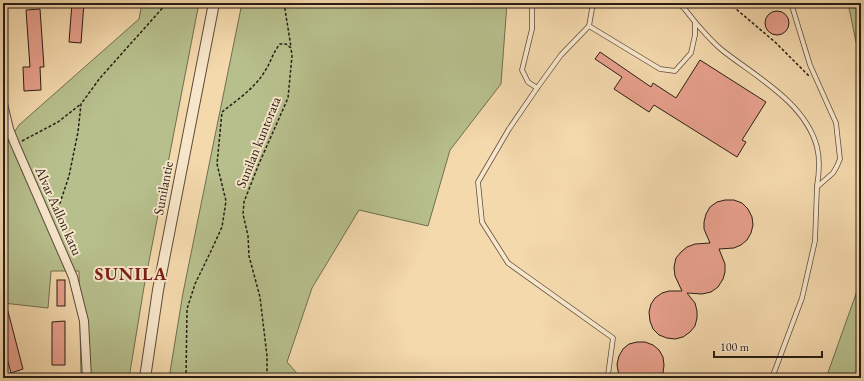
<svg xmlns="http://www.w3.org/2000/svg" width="864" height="381" font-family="'EB Garamond',serif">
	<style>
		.green { fill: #b7c08d; stroke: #706e51 }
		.building { fill: #e8a08d; stroke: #281d15 }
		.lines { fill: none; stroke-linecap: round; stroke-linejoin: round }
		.service-casing { stroke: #5b4c3b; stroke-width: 5.5 }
		.minor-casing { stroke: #5b4c3b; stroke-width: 10 }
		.tertiary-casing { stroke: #5b4c3b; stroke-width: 12 }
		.path { stroke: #281d15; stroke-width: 1.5; stroke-dasharray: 3 2; stroke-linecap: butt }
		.service { stroke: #f8e6ca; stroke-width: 4 }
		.minor { stroke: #f8e6ca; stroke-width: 8 }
		.tertiary { stroke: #f8e6ca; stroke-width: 10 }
		.labels { text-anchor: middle; stroke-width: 4; stroke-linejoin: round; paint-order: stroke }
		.street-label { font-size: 14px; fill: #281d15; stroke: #f8e6ca }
		.district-label { font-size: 18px; font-weight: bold; letter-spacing: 1px; fill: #7a1f14; stroke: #f8e6ca }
	</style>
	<rect width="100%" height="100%" fill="#f4d9ad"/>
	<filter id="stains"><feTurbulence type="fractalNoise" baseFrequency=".005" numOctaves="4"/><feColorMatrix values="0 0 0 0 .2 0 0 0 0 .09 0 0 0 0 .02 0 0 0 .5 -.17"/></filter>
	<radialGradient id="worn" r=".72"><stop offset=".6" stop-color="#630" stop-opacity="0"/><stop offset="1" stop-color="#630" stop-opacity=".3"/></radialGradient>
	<g class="green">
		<path d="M142,3H199L144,287L129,378H81L79,271H51L48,308L3,303V150L19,125L139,19Z"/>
		<path d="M242,3H507L501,84L450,150L428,226L359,210L312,288L287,362L301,378H169L183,293Z"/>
		<path d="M848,3H861V66Z"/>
		<path d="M861,280V378H826Z"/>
	</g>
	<g class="building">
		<path d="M72,3H84L81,43L69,42Z"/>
		<path d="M40,9L44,67H40L41,90L24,91L23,67H30L26,10Z"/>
		<circle cx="777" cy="23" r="12"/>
		<path d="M600,52L651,87L653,83L676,98L700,60L766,102L742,140L746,142L737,157L654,105L649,112L614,89L622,77L595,59Z"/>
		<path d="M725,200H734L742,203L748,209L752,217L753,225L751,233L747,240L741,245L734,248L719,249L725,264V272L723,279L718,287L711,292L702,294L687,293L695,303L697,311V318L695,326L690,332L683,337L675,339L667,338L659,335L653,329L650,321L649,312L651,304L655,298L662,293L669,291H682L675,276L674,267L676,258L681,252L687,247L695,244L710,243L704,229V222L706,214L710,207L717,202Z"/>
		<rect x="57" y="280" width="8" height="26"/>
		<path d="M3,300H5L23,369L11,373L3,343Z"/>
		<path d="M65,321V365H52V322Z"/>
		<path d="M637,342H645L653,345L659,350L663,357L664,365L663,373L660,378H621L618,371L617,364L619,356L623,349L629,344Z"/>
	</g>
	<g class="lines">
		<defs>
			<g id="service">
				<path d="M532,3V29L522,70L528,82L537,88"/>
				<path d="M593,3L589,26L561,55L537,88L509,129L478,182L482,222L508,263L613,338L608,375L609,378"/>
				<path d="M695,22C703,31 712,42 722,50C756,77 805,102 817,147C820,159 819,174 817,186"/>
				<path d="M589,26L660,69L675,71L691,53L695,35V22L684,8L677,3"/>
				<path d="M772,378L802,298L815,241L817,187L833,173L837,166L840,159L836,123L810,65L791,3"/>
			</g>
			<g id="minor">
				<path d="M3,104L9,129L15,144L73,277L84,321L87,378"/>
				<path d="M49,378H54"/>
			</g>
			<path id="tertiary" d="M145,378L158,290L214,3"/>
		</defs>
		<use href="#service" class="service-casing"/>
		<use href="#minor" class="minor-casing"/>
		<use href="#tertiary" class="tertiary-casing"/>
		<g class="path">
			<path d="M284,3L291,47"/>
			<path d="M729,3L775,42L809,76"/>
			<path d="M22,141L58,122L81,104"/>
			<path d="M55,218L69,176L78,132L81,104L100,78L167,3"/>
			<path d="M186,378L187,309L195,284L211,251L222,227L226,201L217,164L222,112C237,100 255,88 265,71C271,62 273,52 280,44H286L291,48L292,56L288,98L258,166L244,202L243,214L248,236L249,256L260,297L267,356V372L265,378"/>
		</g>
		<use href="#service" class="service"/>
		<use href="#minor" class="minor"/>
		<use href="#tertiary" class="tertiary"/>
	</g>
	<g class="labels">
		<g class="street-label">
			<text transform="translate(258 142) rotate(-68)" y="5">Sunilan kuntorata</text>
			<text transform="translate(163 188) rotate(-79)" y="5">Sunilantie</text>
			<text transform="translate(59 211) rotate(66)" y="5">Alvar Aallon katu</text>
		</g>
		<g class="district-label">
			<text x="131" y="280">SUNILA</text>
		</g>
	</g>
	<rect width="864" height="381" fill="none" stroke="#f4d9ad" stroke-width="16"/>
	<rect x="4" y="4" width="856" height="373" fill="none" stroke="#281d15" stroke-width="2"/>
	<rect x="8" y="8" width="848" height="365" fill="none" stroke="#281d15"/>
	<path d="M714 351v6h108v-6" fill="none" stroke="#281d15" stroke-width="2"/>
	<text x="720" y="351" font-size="12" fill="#281d15" stroke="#f8e6ca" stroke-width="3" paint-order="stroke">100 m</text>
	<rect width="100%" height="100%" filter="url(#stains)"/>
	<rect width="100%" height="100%" fill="url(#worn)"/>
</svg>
